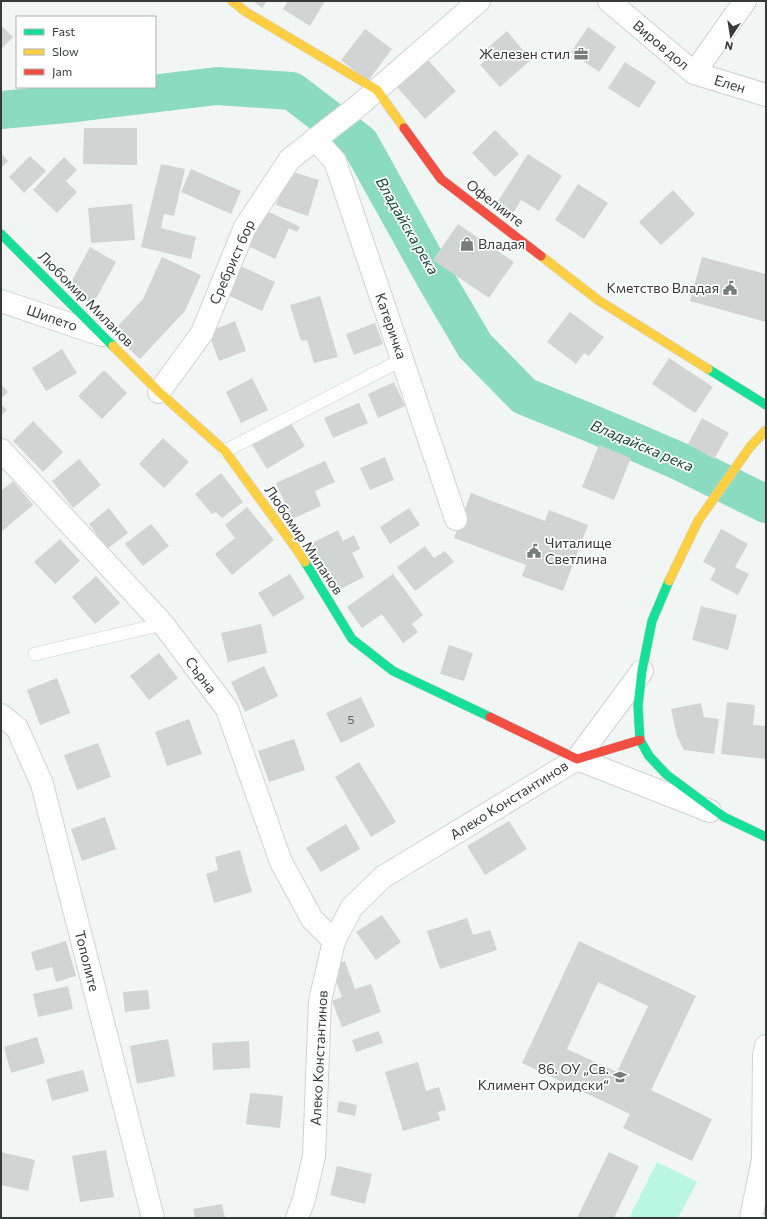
<svg xmlns="http://www.w3.org/2000/svg" width="767" height="1219" font-family="Commissioner,sans-serif">
	<style>
		.green { fill: #b9f7e2 }
		.lines { fill: none; stroke-linecap: round; stroke-linejoin: round }
		.river { stroke: #8bdbc1; stroke-width: 38 }
		.building { fill: #d1d4d3; fill-rule: evenodd }
		.lane-casing { stroke: #cfd3d1; stroke-width: 14 }
		.street-casing { stroke: #cfd3d1; stroke-width: 24 }
		.fast-casing { stroke: #cfd3d1; stroke-width: 10 }
		.slow-casing { stroke: #cfd3d1; stroke-width: 10 }
		.jam-casing { stroke: #cfd3d1; stroke-width: 10 }
		.lane { stroke: #fdfefd; stroke-width: 13 }
		.street { stroke: #fdfefd; stroke-width: 22 }
		.fast { stroke: #16e098; stroke-width: 9 }
		.slow { stroke: #ffcf43; stroke-width: 9 }
		.jam { stroke: #f24e42; stroke-width: 9 }
		.labels { text-anchor: middle; stroke-width: 3.5; stroke-linejoin: round; paint-order: stroke }
		.number-label { font-size: 12px; fill: #5e6060 }
		.street-label { font-size: 14px; fill: #373a39; stroke: #fff }
		.poi-label { font-size: 14px; fill: #373a39; stroke: #fff; text-anchor: end }
		.water-label { font-size: 15px; font-style: italic; fill: #1a4a3b; stroke: #fff }
	</style>
	<rect width="100%" height="100%" fill="#f1f6f4"/>
	<path class="green" d="M657,1162L697,1182L678,1218H629Z"/>
	<g class="lines">
		<path class="river" d="M1,110L76,103L217,86L292,91L360,143L435,278L475,346L524,396L593,424L679,461L766,504"/>
	</g>
	<g class="building">
		<path d="M253,1H267L262,8Z"/>
		<path d="M288,1H325L310,26L283,9Z"/>
		<path d="M1,25L13,37L1,49Z"/>
		<path d="M588,27L616,47L599,72L571,52Z"/>
		<path d="M365,29L392,49L368,81L341,60Z"/>
		<path d="M507,31L531,60L500,87L480,65L489,57L484,51Z"/>
		<path d="M428,60L456,91L425,119L397,87Z"/>
		<path d="M625,62L656,82L639,108L608,88Z"/>
		<path d="M84,128H137V165L83,164Z"/>
		<path d="M495,130L519,154L495,177L472,153Z"/>
		<path d="M1,153L8,161L1,168Z"/>
		<path d="M528,154L562,176L539,211L521,200L509,220L493,209Z"/>
		<path d="M30,156L46,171L24,193L9,177Z"/>
		<path d="M64,157L77,170L66,181L77,192L57,213L33,190Z"/>
		<path d="M161,164L185,169L174,216L164,214L161,228L196,237L191,259L141,247Z"/>
		<path d="M191,169L241,191L231,214L181,192Z"/>
		<path d="M287,170L319,180L308,216L276,205Z"/>
		<path d="M578,184L608,203L584,239L555,220Z"/>
		<path d="M673,190L695,214L661,245L639,222Z"/>
		<path d="M132,204L135,240L91,243L88,208Z"/>
		<path d="M261,208L300,227L297,232L289,228L275,259L244,244Z"/>
		<path d="M458,224L514,262L489,298L433,260Z"/>
		<path d="M90,247L116,262L93,304L67,290Z"/>
		<path d="M162,257L201,275L185,311L140,359L113,334L116,328L143,299Z"/>
		<path d="M702,257L766,274V322L690,301Z"/>
		<path d="M236,264L275,282L262,311L223,293Z"/>
		<path d="M320,296L338,357L314,363L307,340L301,341L290,305Z"/>
		<path d="M570,312L604,337L589,356L584,353L576,364L547,342Z"/>
		<path d="M235,321L246,351L219,361L208,332Z"/>
		<path d="M375,323L383,344L354,355L346,334Z"/>
		<path d="M62,349L77,373L46,391L32,368Z"/>
		<path d="M669,358L713,387L695,413L652,384Z"/>
		<path d="M104,370L127,393L102,419L78,396Z"/>
		<path d="M252,378L268,410L241,423L226,392Z"/>
		<path d="M394,382L405,406L378,418L368,394Z"/>
		<path d="M1,384L8,392L1,399Z"/>
		<path d="M359,403L368,423L333,438L324,418Z"/>
		<path d="M1,404L7,410L1,416Z"/>
		<path d="M702,418L729,433L714,459L688,444Z"/>
		<path d="M289,420L305,446L267,469L251,443Z"/>
		<path d="M33,421L63,452L43,472L13,441Z"/>
		<path d="M163,438L189,462L164,488L139,464Z"/>
		<path d="M599,445L631,458L614,500L582,487Z"/>
		<path d="M385,457L394,480L370,490L360,468Z"/>
		<path d="M79,459L101,485L73,508L52,481Z"/>
		<path d="M325,461L335,482L315,491L321,506L292,519L276,483Z"/>
		<path d="M221,473L243,502L222,518L216,512L212,514L195,494Z"/>
		<path d="M13,481L33,505L1,532V491Z"/>
		<path d="M471,493L545,521L549,510L588,525L563,591L522,576L526,565L454,538Z"/>
		<path d="M247,507L274,540L232,575L215,554L235,538L225,525Z"/>
		<path d="M109,508L128,533L107,549L89,524Z"/>
		<path d="M409,508L420,525L390,544L380,527Z"/>
		<path d="M151,524L169,546L143,566L125,544Z"/>
		<path d="M721,529L748,544L735,567L749,574L738,595L710,580L716,569L703,562Z"/>
		<path d="M338,530L343,541L354,535L360,549L352,553L364,577L333,593L308,545Z"/>
		<path d="M60,539L80,561L55,584L34,562Z"/>
		<path d="M425,546L434,558L445,551L454,562L415,591L397,567Z"/>
		<path d="M290,574L305,598L273,617L258,593Z"/>
		<path d="M393,574L423,615L412,624L418,632L403,643L382,614L362,628L347,607Z"/>
		<path d="M96,576L120,603L95,624L72,597Z"/>
		<path d="M701,606L737,615L728,650L692,640Z"/>
		<path d="M261,624L267,653L228,662L221,633Z"/>
		<path d="M449,645L473,653L464,681L440,674Z"/>
		<path d="M159,653L178,678L149,700L130,676Z"/>
		<path d="M264,666L278,696L245,712L231,682Z"/>
		<path d="M57,678L70,713L40,725L27,690Z"/>
		<path d="M361,697L375,726L341,743L326,713Z"/>
		<path d="M727,702L755,705L753,725L766,726V759L721,754Z"/>
		<path d="M701,703L704,717L719,719L714,754L684,750L677,736L671,709Z"/>
		<path d="M189,719L202,754L167,766L155,732Z"/>
		<path d="M294,739L305,770L269,782L258,751Z"/>
		<path d="M98,743L111,777L77,790L64,755Z"/>
		<path d="M359,762L396,822L371,837L335,777Z"/>
		<path d="M105,817L116,849L82,861L71,829Z"/>
		<path d="M509,821L527,849L485,875L467,846Z"/>
		<path d="M346,824L360,849L321,872L306,848Z"/>
		<path d="M240,850L252,892L214,903L206,874L218,870L215,857Z"/>
		<path d="M382,915L401,942L376,960L356,932Z"/>
		<path d="M467,918L473,935L490,930L497,950L440,969L427,931Z"/>
		<path d="M66,941L76,976L56,982L52,967L36,971L31,952Z"/>
		<path d="M579,941L696,996L651,1090L712,1119L692,1161L623,1128L630,1114L522,1063ZM598,982L648,1006L617,1072L567,1049Z"/>
		<path d="M345,961L355,989L371,984L381,1012L342,1027L332,1001L342,997L331,967Z"/>
		<path d="M68,986L73,1009L38,1017L33,994Z"/>
		<path d="M148,990L150,1009L125,1012L123,992Z"/>
		<path d="M379,1031L383,1043L356,1052L352,1040Z"/>
		<path d="M37,1037L45,1063L11,1073L4,1047Z"/>
		<path d="M168,1039L175,1076L137,1084L130,1046Z"/>
		<path d="M249,1041L250,1068L213,1070L212,1043Z"/>
		<path d="M418,1062L426,1091L439,1087L446,1110L438,1112L440,1120L403,1131L385,1072Z"/>
		<path d="M83,1070L89,1091L52,1101L46,1079Z"/>
		<path d="M250,1093L283,1096L280,1128L246,1124Z"/>
		<path d="M339,1101L357,1105L355,1116L337,1112Z"/>
		<path d="M106,1150L114,1197L80,1202L72,1156Z"/>
		<path d="M1,1152L35,1160L28,1191L1,1185Z"/>
		<path d="M609,1152L639,1166L614,1218H577Z"/>
		<path d="M337,1166L372,1174L365,1204L330,1195Z"/>
		<path d="M766,1194V1215H761Z"/>
		<path d="M222,1204L225,1218H195L193,1209Z"/>
	</g>
	<g class="lines">
		<defs>
			<g id="lane">
				<path d="M225,451L403,359"/>
				<path d="M35,654L163,624"/>
			</g>
			<g id="street">
				<path d="M609,1L694,73L766,95"/>
				<path d="M694,73L745,1"/>
				<path d="M315,139L335,161L456,519"/>
				<path d="M1,301L102,335"/>
				<path d="M159,392L202,333L245,227L290,159L357,107L479,1"/>
				<path d="M1,450L163,624L227,709L281,862L312,919L334,941"/>
				<path d="M642,671L577,759L710,811"/>
				<path d="M1,715L17,728L42,784L153,1218"/>
				<path d="M297,1218L304,1199L314,1156L320,1001L334,941L352,907L383,877L577,759"/>
				<path d="M751,1218L763,1159L764,1055L766,1046"/>
			</g>
			<g id="fast">
				<path d="M1,234L113,346"/>
				<path d="M708,369L766,405"/>
				<path d="M305,562L352,639L393,671L490,717"/>
				<path d="M669,581L652,621L642,671L638,706L640,740L649,756L667,775L724,817L766,837"/>
			</g>
			<g id="slow">
				<path d="M232,1L246,12L377,90L404,128"/>
				<path d="M541,256L598,300L708,369"/>
				<path d="M113,346L159,392L225,451L295,547L305,562"/>
				<path d="M669,581L698,521L750,447L766,430"/>
			</g>
			<g id="jam">
				<path d="M404,128L441,179L541,256"/>
				<path d="M490,717L577,759L640,740"/>
			</g>
		</defs>
		<use href="#lane" class="lane-casing"/>
		<use href="#street" class="street-casing"/>
		<use href="#fast" class="fast-casing"/>
		<use href="#slow" class="slow-casing"/>
		<use href="#jam" class="jam-casing"/>
		<use href="#lane" class="lane"/>
		<use href="#street" class="street"/>
		<use href="#fast" class="fast"/>
		<use href="#slow" class="slow"/>
		<use href="#jam" class="jam"/>
	</g>
	<defs>
		<symbol id="office-bare" viewBox="-9 -9 18 18"><path d="M-6-3h4V-5.5h4V-3h4V5H-6ZM-1-4.5V-3h2v-1.5ZM-6 0V1H6V0Z" fill="#787c7a" stroke="#fff" stroke-width="2.5" paint-order="stroke"/></symbol>
		<symbol id="shop-bare" viewBox="-9 -9 18 18"><path d="M-5-2.5h2.3a2.7 3.5 0 0 1 5.4 0H5L5.5 6h-11ZM-1.5-2.5h3a1.5 2.3 0 0 0-3 0Z" fill="#787c7a" stroke="#fff" stroke-width="2.5" paint-order="stroke"/></symbol>
		<symbol id="civic-bare" viewBox="-9 -9 18 18"><path d="M-.6-6.5H3V-4.5H.6V-3L4-1V1h2V6H-6V1h2V-1L-.6-3ZM-1.2 2.5V6h2.4V2.5Z" fill="#787c7a" stroke="#fff" stroke-width="2.5" paint-order="stroke"/></symbol>
		<symbol id="school-bare" viewBox="-9 -9 18 18"><path d="M0-5L7-2L0 1L-7-2ZM-4 1L0 2.5L4 1V4Q0 6-4 4Z" fill="#787c7a" stroke="#fff" stroke-width="2.5" paint-order="stroke"/></symbol>
	</defs>
	<g fill-rule="evenodd">
		<use href="#office-bare" x="571" y="44" width="20" height="20"/>
		<use href="#shop-bare" x="457" y="234" width="20" height="20"/>
		<use href="#civic-bare" x="720" y="278" width="20" height="20"/>
		<use href="#civic-bare" x="524" y="541" width="20" height="20"/>
		<use href="#school-bare" x="610" y="1067" width="20" height="20"/>
	</g>
	<g class="labels">
		<g class="number-label">
			<text x="351" y="724">5</text>
		</g>
		<g class="street-label">
			<text transform="translate(661 45) rotate(40)" y="5">Виров дол</text>
			<text transform="translate(730 84) rotate(17)" y="5">Елен</text>
			<text transform="translate(495 203) rotate(37)" y="5">Офелиите</text>
			<text transform="translate(232 262) rotate(-66)" y="5">Сребрист бор</text>
			<text transform="translate(86 299) rotate(45)" y="5">Любомир Миланов</text>
			<text transform="translate(52 318) rotate(19)" y="5">Шипето</text>
			<text transform="translate(391 326) rotate(71)" y="5">Катеричка</text>
			<text transform="translate(304 540) rotate(56)" y="5">Любомир Миланов</text>
			<text transform="translate(201 675) rotate(53)" y="5">Сърна</text>
			<text transform="translate(509 800) rotate(-32)" y="5">Алеко Константинов</text>
			<text transform="translate(87 961) rotate(76)" y="5">Тополите</text>
			<text transform="translate(319 1058) rotate(-87)" y="5">Алеко Константинов</text>
		</g>
		<g class="poi-label">
			<text x="570" y="59">Железен стил</text>
			<text x="478" y="249" text-anchor="start">Владая</text>
			<text x="719" y="293">Кметство Владая</text>
			<text x="545" y="548" text-anchor="start">Читалище<tspan x="545" dy="16">Светлина</tspan></text>
			<text x="609" y="1074">86. ОУ „Св.<tspan x="609" dy="16">Климент Охридски“</tspan></text>
		</g>
		<g class="water-label">
			<text transform="translate(407 226) rotate(60)" y="5">Владайска река</text>
			<text transform="translate(642 446) rotate(23)" y="5">Владайска река</text>
		</g>
	</g>
	<rect width="767" height="1219" fill="none" stroke="#373a39" stroke-width="4"/>
	<rect x="16" y="16" width="140" height="72" fill="#ffffff" stroke="#afb0b0"/>
	<rect x="24" y="29" width="20" height="6" fill="#16e098" stroke="#afb0b0"/>
	<text x="52" y="36" font-size="12" fill="#373a39">Fast</text>
	<rect x="24" y="49" width="20" height="6" fill="#ffcf43" stroke="#afb0b0"/>
	<text x="52" y="56" font-size="12" fill="#373a39">Slow</text>
	<rect x="24" y="69" width="20" height="6" fill="#f24e42" stroke="#afb0b0"/>
	<text x="52" y="76" font-size="12" fill="#373a39">Jam</text>
	<g transform="translate(731 36) rotate(192)" stroke="#ffffff" stroke-width="3" paint-order="stroke">
	<path d="M0-3L7 15L0 10L-7 15Z" fill="#373a39"/>
	<text y="-6" font-size="11" font-weight="bold" text-anchor="middle" fill="#373a39">N</text>
	</g>
</svg>
